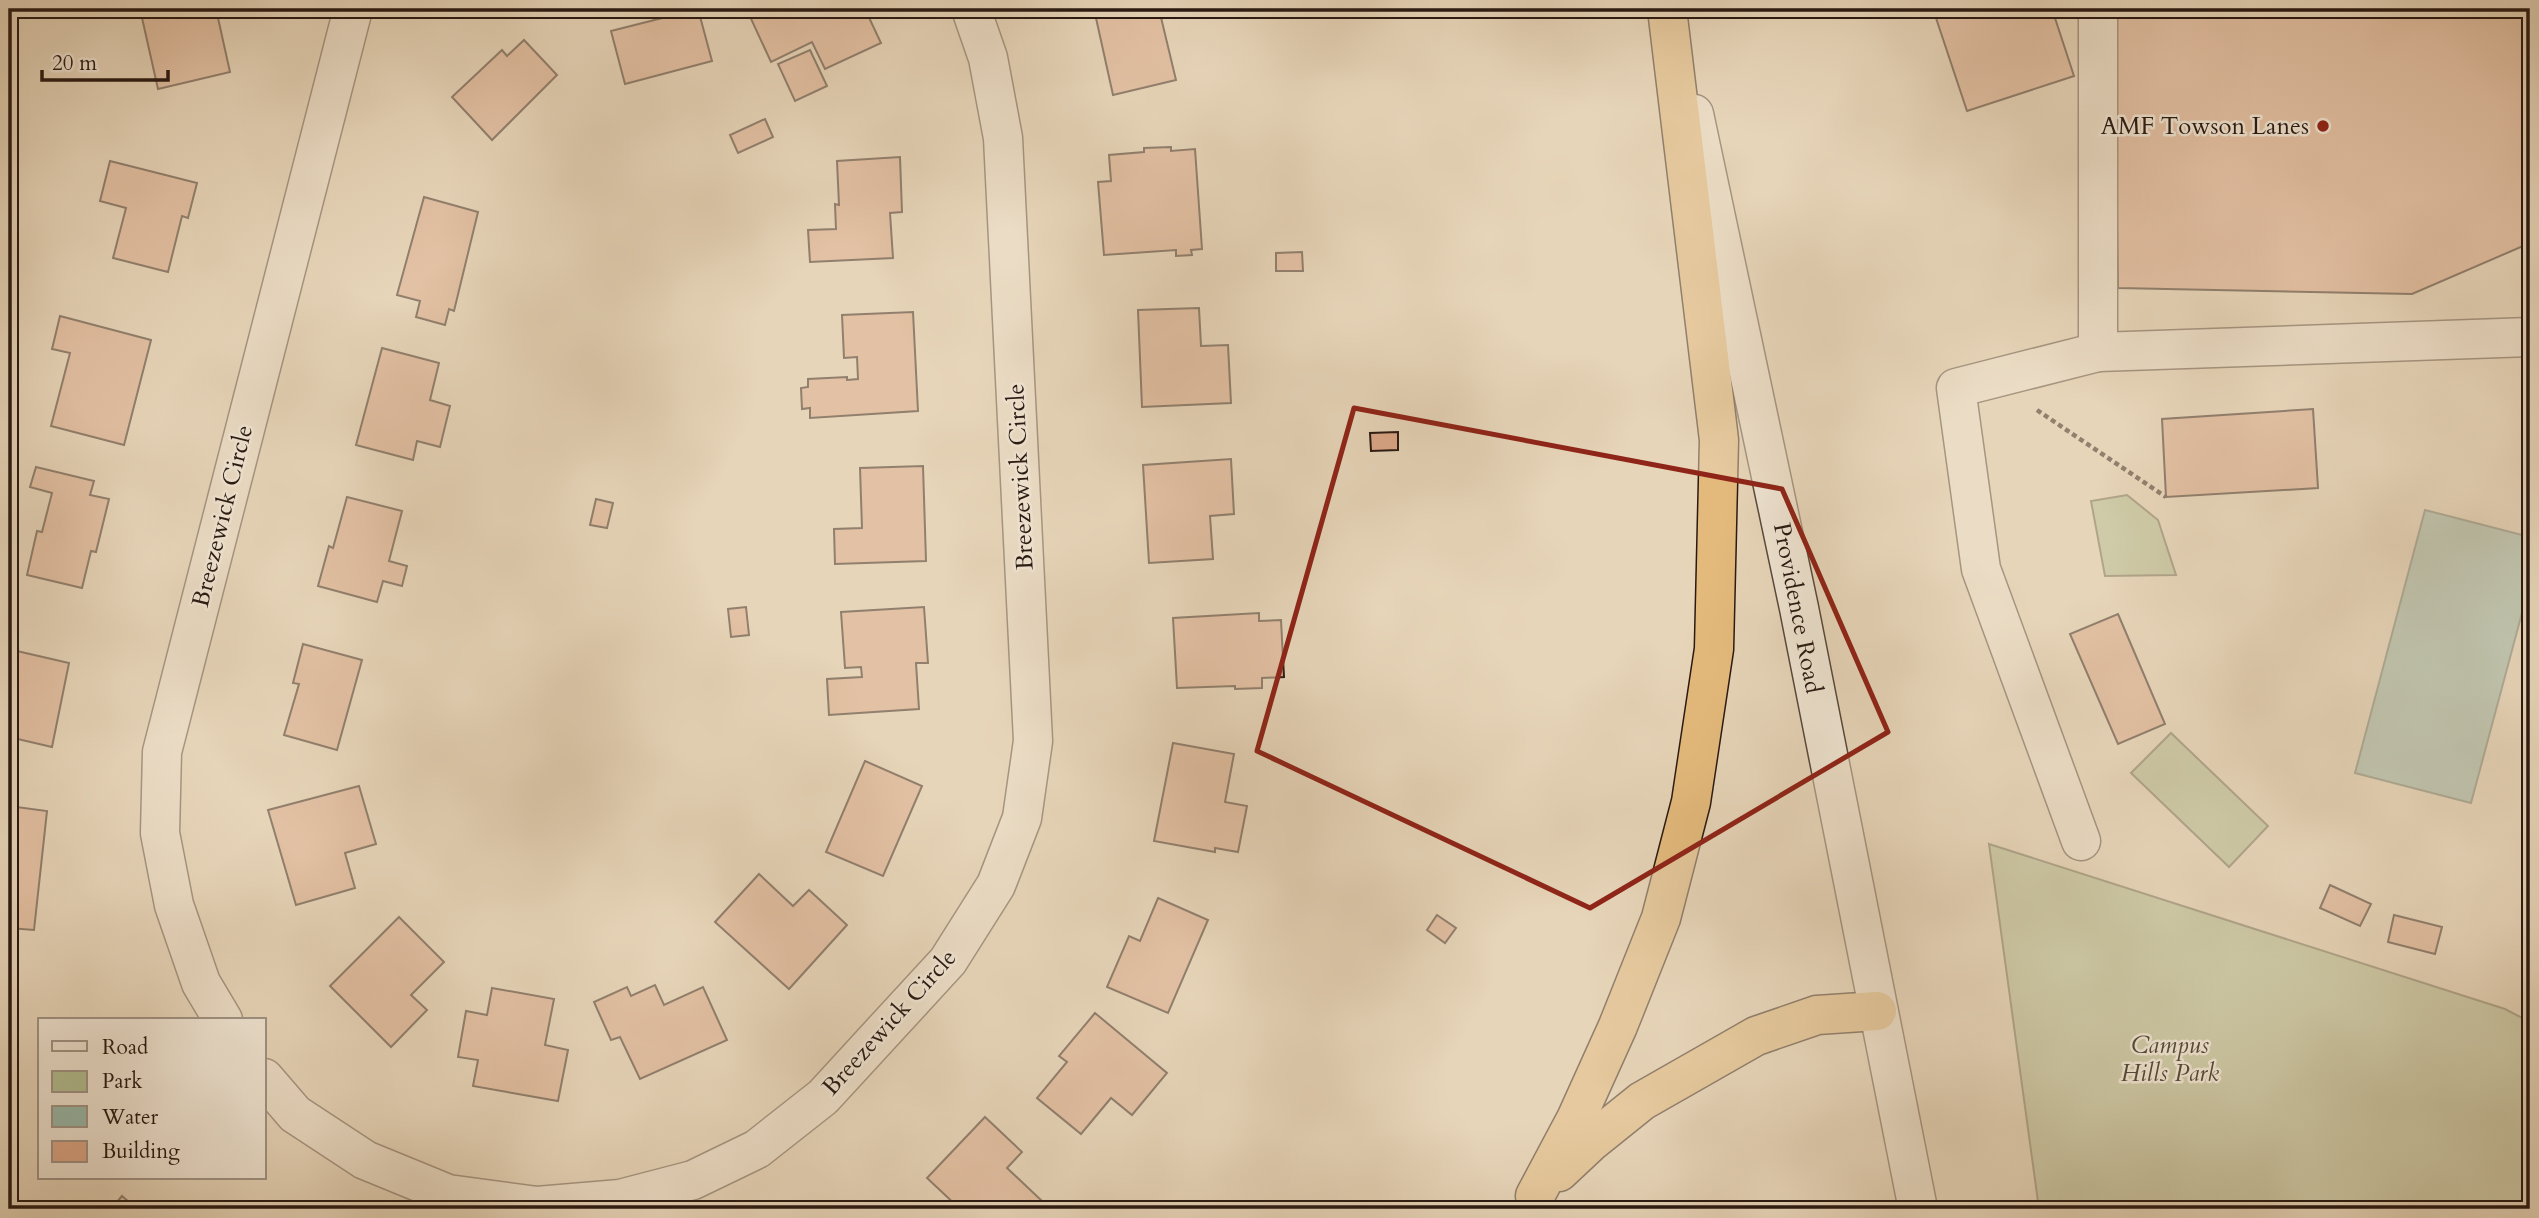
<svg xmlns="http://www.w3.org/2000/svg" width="2539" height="1218" font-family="Cardo,serif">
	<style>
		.green { fill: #b2be92; stroke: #6e6c52; stroke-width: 2 }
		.water { fill: #98b9aa; stroke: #6c796d; stroke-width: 2 }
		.building { fill: #dda889; stroke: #291912; stroke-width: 2 }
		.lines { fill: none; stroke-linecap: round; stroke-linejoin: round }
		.minor-casing { stroke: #58483c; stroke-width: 41 }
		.highway-casing { stroke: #291912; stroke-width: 41 }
		.path { stroke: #291912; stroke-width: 4.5; stroke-dasharray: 5 3.5; stroke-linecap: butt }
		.minor { stroke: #efe4d2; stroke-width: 38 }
		.highway { stroke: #e4ba7c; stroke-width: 38 }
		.marked { fill: none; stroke: #8f2418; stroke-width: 5; stroke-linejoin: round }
		.poi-dot { fill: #8f2418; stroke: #efe4d2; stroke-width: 2.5 }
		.labels { text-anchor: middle; stroke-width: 5; stroke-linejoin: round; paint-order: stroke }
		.poi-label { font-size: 24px; fill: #291912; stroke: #efe4d2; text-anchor: end }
		.street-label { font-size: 24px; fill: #291912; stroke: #efe4d2 }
		.park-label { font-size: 24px; font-style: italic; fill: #524b38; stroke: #efe4d2 }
	</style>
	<rect width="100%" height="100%" fill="#e7d5b9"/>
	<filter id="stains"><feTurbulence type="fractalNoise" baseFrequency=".00286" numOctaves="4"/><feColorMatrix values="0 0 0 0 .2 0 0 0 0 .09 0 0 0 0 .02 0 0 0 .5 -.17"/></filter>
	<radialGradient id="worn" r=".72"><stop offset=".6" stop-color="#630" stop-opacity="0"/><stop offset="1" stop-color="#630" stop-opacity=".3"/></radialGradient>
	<g class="green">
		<path d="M2127,495L2158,520L2176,575L2105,576L2091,501Z"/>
		<path d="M2171,733L2268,826L2229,867L2131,773Z"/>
		<path d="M1989,844L2505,1009L2530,1022V1209H2039Z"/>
	</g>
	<path class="water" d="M2425,510L2530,537V583L2471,803L2355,773Z"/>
	<g class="building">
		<path d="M140,9H216L230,72L158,89Z"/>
		<path d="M698,9L712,61L625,84L611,31Z"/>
		<path d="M741,9H865L881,43L825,69L812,42L771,62L747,10L743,12Z"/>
		<path d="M1094,9H1159L1176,80L1113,95Z"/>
		<path d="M1933,9H2052L2074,76L1967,111Z"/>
		<path d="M2114,9H2530V243L2412,294L2118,288Z"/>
		<path d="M524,40L557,75L492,140L452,97L502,50L507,56Z"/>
		<path d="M810,50L827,86L795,101L778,64Z"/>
		<path d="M765,119L773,137L738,153L730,135Z"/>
		<path d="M1171,147V151L1195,149L1202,249L1191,250L1192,255L1176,256V250L1104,255L1098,182L1111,181L1109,155L1144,152V148Z"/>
		<path d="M900,157L902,212L890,213L893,258L810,262L808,230L836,229L835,204L839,205L837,161Z"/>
		<path d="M110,161L197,183L188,218L182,216L168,272L113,258L126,208L100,201Z"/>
		<path d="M424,197L478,212L454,311L449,309L445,325L416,317L420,301L397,295Z"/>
		<path d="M1302,252L1303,271H1276V253Z"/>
		<path d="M1199,308L1201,346L1228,345L1231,403L1142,407L1138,310Z"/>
		<path d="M913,312L918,411L810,418V408L802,409L801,388L808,387V379L847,377V380L858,379L857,357L844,358L842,315Z"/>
		<path d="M60,316L151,340L124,445L51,426L70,353L52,349Z"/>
		<path d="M382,348L439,363L430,400L450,406L440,447L417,441L413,460L356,445Z"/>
		<path d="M2313,409L2318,488L2166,497L2162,419Z"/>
		<path d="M1398,432V450L1371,451L1370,433Z"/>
		<path d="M1231,459L1234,514L1210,516L1213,559L1149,563L1143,465Z"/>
		<path d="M923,466L926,561L835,564L834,529L862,528L860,468Z"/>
		<path d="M36,467L94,481L90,495L109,499L96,552L91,551L82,588L27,575L37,531L42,532L52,493L30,487Z"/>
		<path d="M347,497L402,511L389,561L407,566L402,586L383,581L377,602L318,586L329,546L333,548Z"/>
		<path d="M596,499L613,503L607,528L590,525Z"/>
		<path d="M746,607L749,635L731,637L728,609Z"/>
		<path d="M924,607L928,663H916L919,709L829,715L827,679L862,677L861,667L845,668L841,612Z"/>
		<path d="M1259,613V621L1281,620L1284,677L1262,678V688L1235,689V686L1177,688L1173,618Z"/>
		<path d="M2118,614L2165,724L2118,744L2070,634Z"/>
		<path d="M303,644L362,660L337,750L284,735L299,684L293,683Z"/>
		<path d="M9,646L18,649L17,651L69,663L52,747L9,737Z"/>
		<path d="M1173,743L1234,754L1225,802L1247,806L1238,852L1215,848V852L1154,841Z"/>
		<path d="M865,761L922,786L883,876L826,852Z"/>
		<path d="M359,786L376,844L345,853L355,888L296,905L268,810Z"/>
		<path d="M9,806L47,811L34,930L9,928Z"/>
		<path d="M759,874L793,906L809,890L847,925L789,989L715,922Z"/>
		<path d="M2330,885L2371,904L2360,926L2320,908Z"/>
		<path d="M1158,898L1208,920L1168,1013L1107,987L1129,936L1140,941Z"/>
		<path d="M1437,915L1456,928L1445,943L1427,930Z"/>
		<path d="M2394,915L2442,927L2435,954L2388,942Z"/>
		<path d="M399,917L444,962L411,995L427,1010L391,1047L330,986Z"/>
		<path d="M655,985L664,1005L703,987L727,1040L640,1079L620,1037L611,1040L594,1002L627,987L631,996Z"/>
		<path d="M492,988L554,999L545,1045L568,1050L558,1101L473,1086L478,1060L458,1057L466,1011L487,1015Z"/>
		<path d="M1095,1013L1167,1073L1132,1115L1111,1098L1081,1134L1037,1098L1067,1062L1059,1056Z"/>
		<path d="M985,1117L1022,1152L1007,1168L1042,1201L1034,1209H960L927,1178Z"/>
		<path d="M122,1196L137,1209H111Z"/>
	</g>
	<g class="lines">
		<defs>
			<g id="minor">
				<path d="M1694,114L1799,608L1918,1209"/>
				<path d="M2098,352L2530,337"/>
				<path d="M2081,841L1981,569L1956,388L2098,352V9"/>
				<path d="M223,1020L201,983L174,905L160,833L162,752L353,9"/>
				<path d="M264,1078L295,1114L365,1160L448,1194L537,1206L620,1199L693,1180L757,1149L823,1097L948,961L996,885L1022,818L1033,741L1003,138L988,58L971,9"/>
			</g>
			<g id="highway">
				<path d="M1559,1172L1591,1142L1642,1101L1756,1036L1817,1015L1877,1011"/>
				<path d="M1535,1196L1576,1119L1618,1026L1661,918L1691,802L1714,649L1719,440L1667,9"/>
			</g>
		</defs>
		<use href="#minor" class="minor-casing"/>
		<use href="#highway" class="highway-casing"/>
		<path class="path" d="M2037,410L2166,497"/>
		<use href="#minor" class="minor"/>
		<use href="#highway" class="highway"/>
	</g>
	<path d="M0 0H2539V1218H0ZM1354,408L1782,489L1888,732L1590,908L1257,751Z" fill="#e7d5b9" fill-opacity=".55" fill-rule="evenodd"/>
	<path class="marked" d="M1354,408L1782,489L1888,732L1590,908L1257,751Z"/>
	<circle class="poi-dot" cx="2323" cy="126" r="7"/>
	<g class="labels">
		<g class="poi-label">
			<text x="2309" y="134">AMF Towson Lanes</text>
		</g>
		<g class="street-label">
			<text transform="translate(1020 477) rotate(-93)" y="8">Breezewick Circle</text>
			<text transform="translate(222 516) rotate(-76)" y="8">Breezewick Circle</text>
			<text transform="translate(1798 608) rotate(79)" y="8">Providence Road</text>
			<text transform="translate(889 1022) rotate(-48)" y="8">Breezewick Circle</text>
		</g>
		<g class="park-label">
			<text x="2170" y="1053">Campus<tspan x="2170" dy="28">Hills Park</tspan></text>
		</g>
	</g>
	<rect width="2539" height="1218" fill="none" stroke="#e7d5b9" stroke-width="35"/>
	<rect x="10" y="10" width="2518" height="1197" fill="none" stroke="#291912" stroke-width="3.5"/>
	<rect x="18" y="18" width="2504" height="1183" fill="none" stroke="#291912" stroke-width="2"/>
	<rect x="38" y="1018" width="228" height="161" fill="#efe4d2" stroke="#a09385" stroke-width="2"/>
	<rect x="52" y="1041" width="35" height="10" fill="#efe4d2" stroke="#a09385" stroke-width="2"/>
	<text x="102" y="1054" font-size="21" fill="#291912">Road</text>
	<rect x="52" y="1071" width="35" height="21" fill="#b2be92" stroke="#a09385" stroke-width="2"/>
	<text x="102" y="1088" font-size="21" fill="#291912">Park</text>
	<rect x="52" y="1106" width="35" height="21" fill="#98b9aa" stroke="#a09385" stroke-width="2"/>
	<text x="102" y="1124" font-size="21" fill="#291912">Water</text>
	<rect x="52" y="1141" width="35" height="21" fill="#dda889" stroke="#a09385" stroke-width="2"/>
	<text x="102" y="1158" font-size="21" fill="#291912">Building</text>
	<path d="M42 70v10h126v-10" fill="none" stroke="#291912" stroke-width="3.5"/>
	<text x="52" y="70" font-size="21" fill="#291912" stroke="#efe4d2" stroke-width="5" paint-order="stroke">20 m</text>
	<rect width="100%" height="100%" filter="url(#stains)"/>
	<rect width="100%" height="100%" fill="url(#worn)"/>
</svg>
